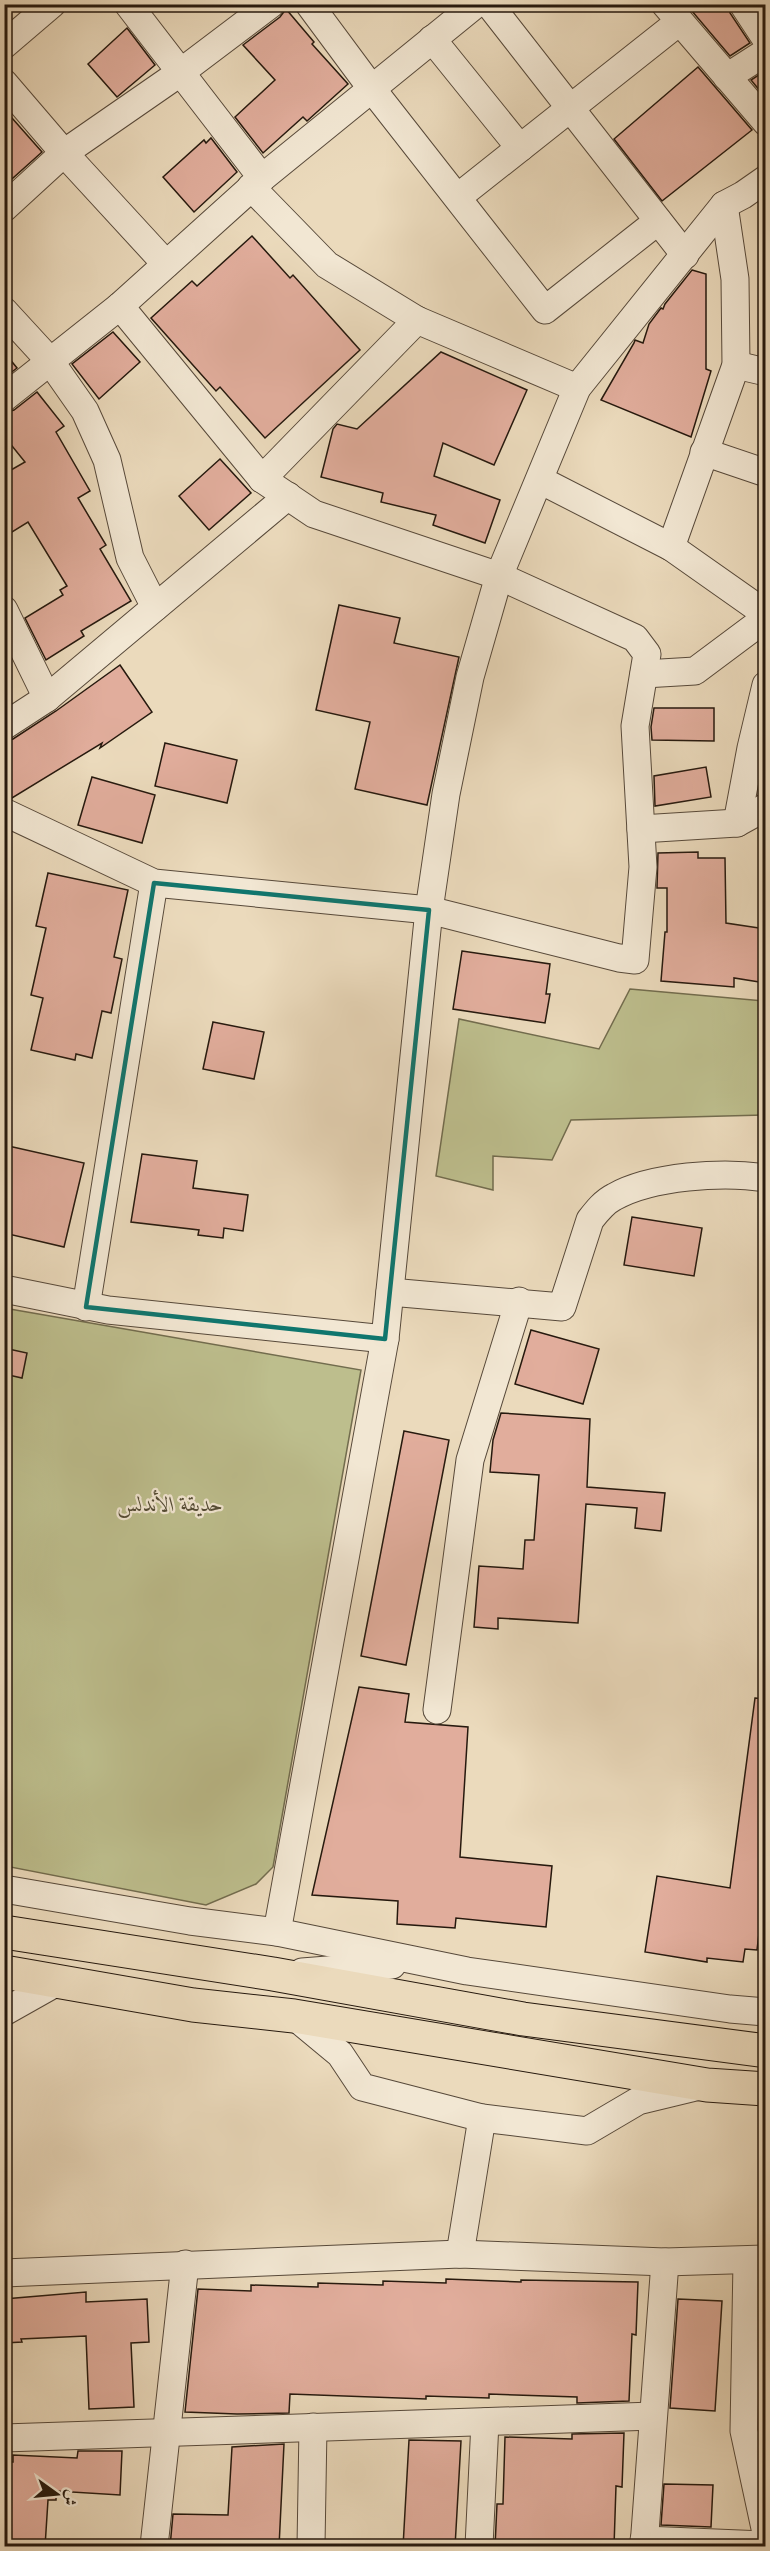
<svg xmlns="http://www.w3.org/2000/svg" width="770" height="2551" font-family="Cardo,Amiri,serif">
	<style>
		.green { fill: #bdbe8d; stroke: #726c4e; stroke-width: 1.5 }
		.building { fill: #e1ad9c; stroke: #26190e; stroke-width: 1.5 }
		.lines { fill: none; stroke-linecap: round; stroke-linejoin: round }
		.minor-casing { stroke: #57493a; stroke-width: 29 }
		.major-casing { stroke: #26190e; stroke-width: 35 }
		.minor { stroke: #f2e7d3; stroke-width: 27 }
		.major { stroke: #ebdabc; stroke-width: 33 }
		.marked { fill: none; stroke: #0f766e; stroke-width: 4.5; stroke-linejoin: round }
		.labels { text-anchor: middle; stroke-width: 4.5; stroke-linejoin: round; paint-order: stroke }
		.park-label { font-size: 21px; font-style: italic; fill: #534b34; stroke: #f2e7d3 }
	</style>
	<rect width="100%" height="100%" fill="#ebdabc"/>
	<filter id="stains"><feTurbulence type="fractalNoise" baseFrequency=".00333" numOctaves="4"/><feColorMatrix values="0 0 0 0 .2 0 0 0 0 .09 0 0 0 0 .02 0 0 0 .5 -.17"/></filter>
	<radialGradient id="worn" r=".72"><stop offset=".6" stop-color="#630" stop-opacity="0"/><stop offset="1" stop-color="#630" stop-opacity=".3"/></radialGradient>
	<g class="green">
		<path d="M630,989L765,1001V1115L571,1120L552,1160L493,1156V1190L436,1176L459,1019L599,1049Z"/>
		<path d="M4,1308L361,1370L273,1867L256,1884L206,1905L5,1866Z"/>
	</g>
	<g class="building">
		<path d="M686,4H727L730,13L750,43L730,56Z"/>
		<path d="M286,9L314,42L312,44L348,84L307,121L303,117L263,153L235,117L275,80L243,45L280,17Z"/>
		<path d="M127,28L155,65L117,97L88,64Z"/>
		<path d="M698,67L752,130L662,201L614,139Z"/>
		<path d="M765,71V97L751,80Z"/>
		<path d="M4,109L42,152L4,186Z"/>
		<path d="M211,138L237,172L194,212L163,177L204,140L206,143Z"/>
		<path d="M252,236L290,278L293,275L360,350L265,438L220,387L216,391L151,318L192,281L197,286Z"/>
		<path d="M692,270L706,274V369L711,371L691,437L601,400L634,343L635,340L643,343L649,324L661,308L663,309L665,304Z"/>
		<path d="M113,332L140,362L99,399L72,364Z"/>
		<path d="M4,352L17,368L4,378Z"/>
		<path d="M441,352L527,390L494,465L443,443L434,476L500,500L485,543L433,525L436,515L381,502L383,493L321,477L333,429L337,424L357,429Z"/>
		<path d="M37,392L64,426L56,432L90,491L78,498L106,545L100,549L131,601L81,631L84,636L46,660L25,618L63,595L60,590L67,586L28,522L4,537V474L25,462L4,436V413L14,410Z"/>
		<path d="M220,459L251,493L209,530L179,496Z"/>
		<path d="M339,605L400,618L394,643L459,657L427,805L355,789L370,722L316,710Z"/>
		<path d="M120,665L152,712L100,748L102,743L12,798L4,797V742L13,739L56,711Z"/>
		<path d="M654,708H714V741L652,740L651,727Z"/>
		<path d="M165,743L237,760L227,803L155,786Z"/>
		<path d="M706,767L711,797L655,806L654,776Z"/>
		<path d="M92,777L155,795L142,843L78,825Z"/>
		<path d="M698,852V858H725L726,923L765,929V983L734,978V987L661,981L665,932H667V888H657L658,853Z"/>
		<path d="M48,873L128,890L114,957L122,959L111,1013L102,1011L92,1058L76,1054L75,1060L31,1050L43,998L31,995L46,928L36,926Z"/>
		<path d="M462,951L550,964L546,994H550L545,1023L453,1009Z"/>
		<path d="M213,1022L264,1032L254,1079L203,1069Z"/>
		<path d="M4,1145L84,1163L64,1247L4,1233Z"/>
		<path d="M142,1154L197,1161L193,1188L248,1195L243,1231L224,1228L223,1238L198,1235L199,1230L131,1222Z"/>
		<path d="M632,1217L702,1228L694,1276L624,1265Z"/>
		<path d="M531,1330L599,1349L583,1404L515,1384Z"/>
		<path d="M4,1348L27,1353L22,1378L4,1374Z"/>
		<path d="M501,1413L590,1419L587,1487L665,1493L661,1531L635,1528L637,1508L586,1504L578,1623L498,1618V1629L474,1627L479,1566L523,1569L525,1540H534L539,1475L490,1472L493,1440Z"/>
		<path d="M404,1431L449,1440L406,1665L361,1656Z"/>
		<path d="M359,1687L409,1694L405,1722L468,1727L460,1857L552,1866L546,1927L456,1918L455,1928L397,1924L398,1901L312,1895Z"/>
		<path d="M755,1698L765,1699V1883L757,1950L745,1949L743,1962L707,1958V1962L645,1952L657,1876L730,1888Z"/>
		<path d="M446,2279L521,2282V2280L638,2282L636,2335L632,2334L629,2401L577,2403V2397L489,2394V2398L426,2396V2399L290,2394L289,2413L237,2414L185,2412L198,2289L251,2291V2285L318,2287V2283L383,2285V2281L446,2283Z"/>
		<path d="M86,2292V2302L147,2299L149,2342L131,2343L134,2407L89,2409L86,2336L21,2339L22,2342L4,2343V2299Z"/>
		<path d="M678,2299L722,2301L715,2411L670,2408Z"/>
		<path d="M624,2433L622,2487L616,2486L614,2547H495L497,2504H503L505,2437L572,2439V2434Z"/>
		<path d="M409,2440L461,2441L455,2547H403Z"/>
		<path d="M284,2444L279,2547H170L173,2514L228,2515L232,2447Z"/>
		<path d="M78,2451H122L120,2495L56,2491V2500H48L45,2547H4V2462H13V2455L77,2458Z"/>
		<path d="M664,2484L713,2485L711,2527L661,2525Z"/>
	</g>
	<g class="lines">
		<defs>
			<g id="minor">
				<path d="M128,4L262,178"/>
				<path d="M309,4L372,89L545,310L658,221"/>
				<path d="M489,4L685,255"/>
				<path d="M665,4L766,122"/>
				<path d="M743,4L766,39"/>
				<path d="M432,39L520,148"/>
				<path d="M4,45L52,4"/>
				<path d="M727,77L766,52"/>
				<path d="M4,83L64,153L166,264"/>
				<path d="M251,187L327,265L417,320L577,388"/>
				<path d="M458,197L679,22"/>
				<path d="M4,208L64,153L181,72L271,4"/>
				<path d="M4,311L50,361L85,411L107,460L130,558L155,607"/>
				<path d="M736,365L766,372"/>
				<path d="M4,398L120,306L262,178L476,4"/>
				<path d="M704,452L766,473"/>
				<path d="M262,479L417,320"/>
				<path d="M540,480L671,547L766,614"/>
				<path d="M671,547L736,365L735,279L724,205"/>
				<path d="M4,610L47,698"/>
				<path d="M644,674L695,671L766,618"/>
				<path d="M4,726L47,698L288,496"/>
				<path d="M4,812L154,883L429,910L619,958L635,960L643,867L635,726L647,654L635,638L499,576L314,514L262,479L120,306"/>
				<path d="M737,823L751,748L766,685"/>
				<path d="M641,829L737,823L766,807"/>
				<path d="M4,1289L108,1310L385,1339"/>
				<path d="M390,1292L562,1307L590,1220C597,1211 604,1202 614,1197C651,1176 723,1171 766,1178"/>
				<path d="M86,1307L154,883"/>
				<path d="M437,1710L470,1460L519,1301"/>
				<path d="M4,1889L190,1921L277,1932L467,1971L730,2009L766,2012"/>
				<path d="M277,1932L385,1339L429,910L446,794L470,677L499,576L577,388L724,205L743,195L766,179"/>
				<path d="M302,1972L392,1965"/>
				<path d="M4,2012L59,1981"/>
				<path d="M294,2016L340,2054L362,2087L482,2118L587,2131L638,2101L700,2086"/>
				<path d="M460,2254L482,2118"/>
				<path d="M747,2261L744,2431L766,2533"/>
				<path d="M4,2273L460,2254L665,2262L766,2259"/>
				<path d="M4,2438L653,2416"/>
				<path d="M644,2540L766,2545"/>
				<path d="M154,2546L185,2264"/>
				<path d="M311,2546L313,2427"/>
				<path d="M479,2546L485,2422"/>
				<path d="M644,2546L665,2262"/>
			</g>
			<g id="major">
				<path d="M4,1932L273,1974L523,2019L766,2051"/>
				<path d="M4,1972L193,2005L294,2016L707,2085L766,2089"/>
			</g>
		</defs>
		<use href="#minor" class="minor-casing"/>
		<use href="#major" class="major-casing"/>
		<use href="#minor" class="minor"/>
		<use href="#major" class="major"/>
	</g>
	<path class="marked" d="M154,883L429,910L385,1339L86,1307Z"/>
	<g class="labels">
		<g class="park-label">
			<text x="170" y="1511">حديقة الأندلس</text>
		</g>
	</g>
	<rect width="770" height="2551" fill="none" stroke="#ebdabc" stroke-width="24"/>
	<rect x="6" y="6" width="758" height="2539" fill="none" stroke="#26190e" stroke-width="3"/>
	<rect x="12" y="12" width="746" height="2527" fill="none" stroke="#26190e" stroke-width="1.5"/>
	<g transform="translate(57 2494) rotate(105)" stroke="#f2e7d3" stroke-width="4.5" paint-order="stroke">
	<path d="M0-4.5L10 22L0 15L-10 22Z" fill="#26190e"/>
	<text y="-9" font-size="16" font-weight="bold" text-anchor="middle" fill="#26190e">ش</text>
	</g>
	<rect width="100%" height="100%" filter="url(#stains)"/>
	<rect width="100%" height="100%" fill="url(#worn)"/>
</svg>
